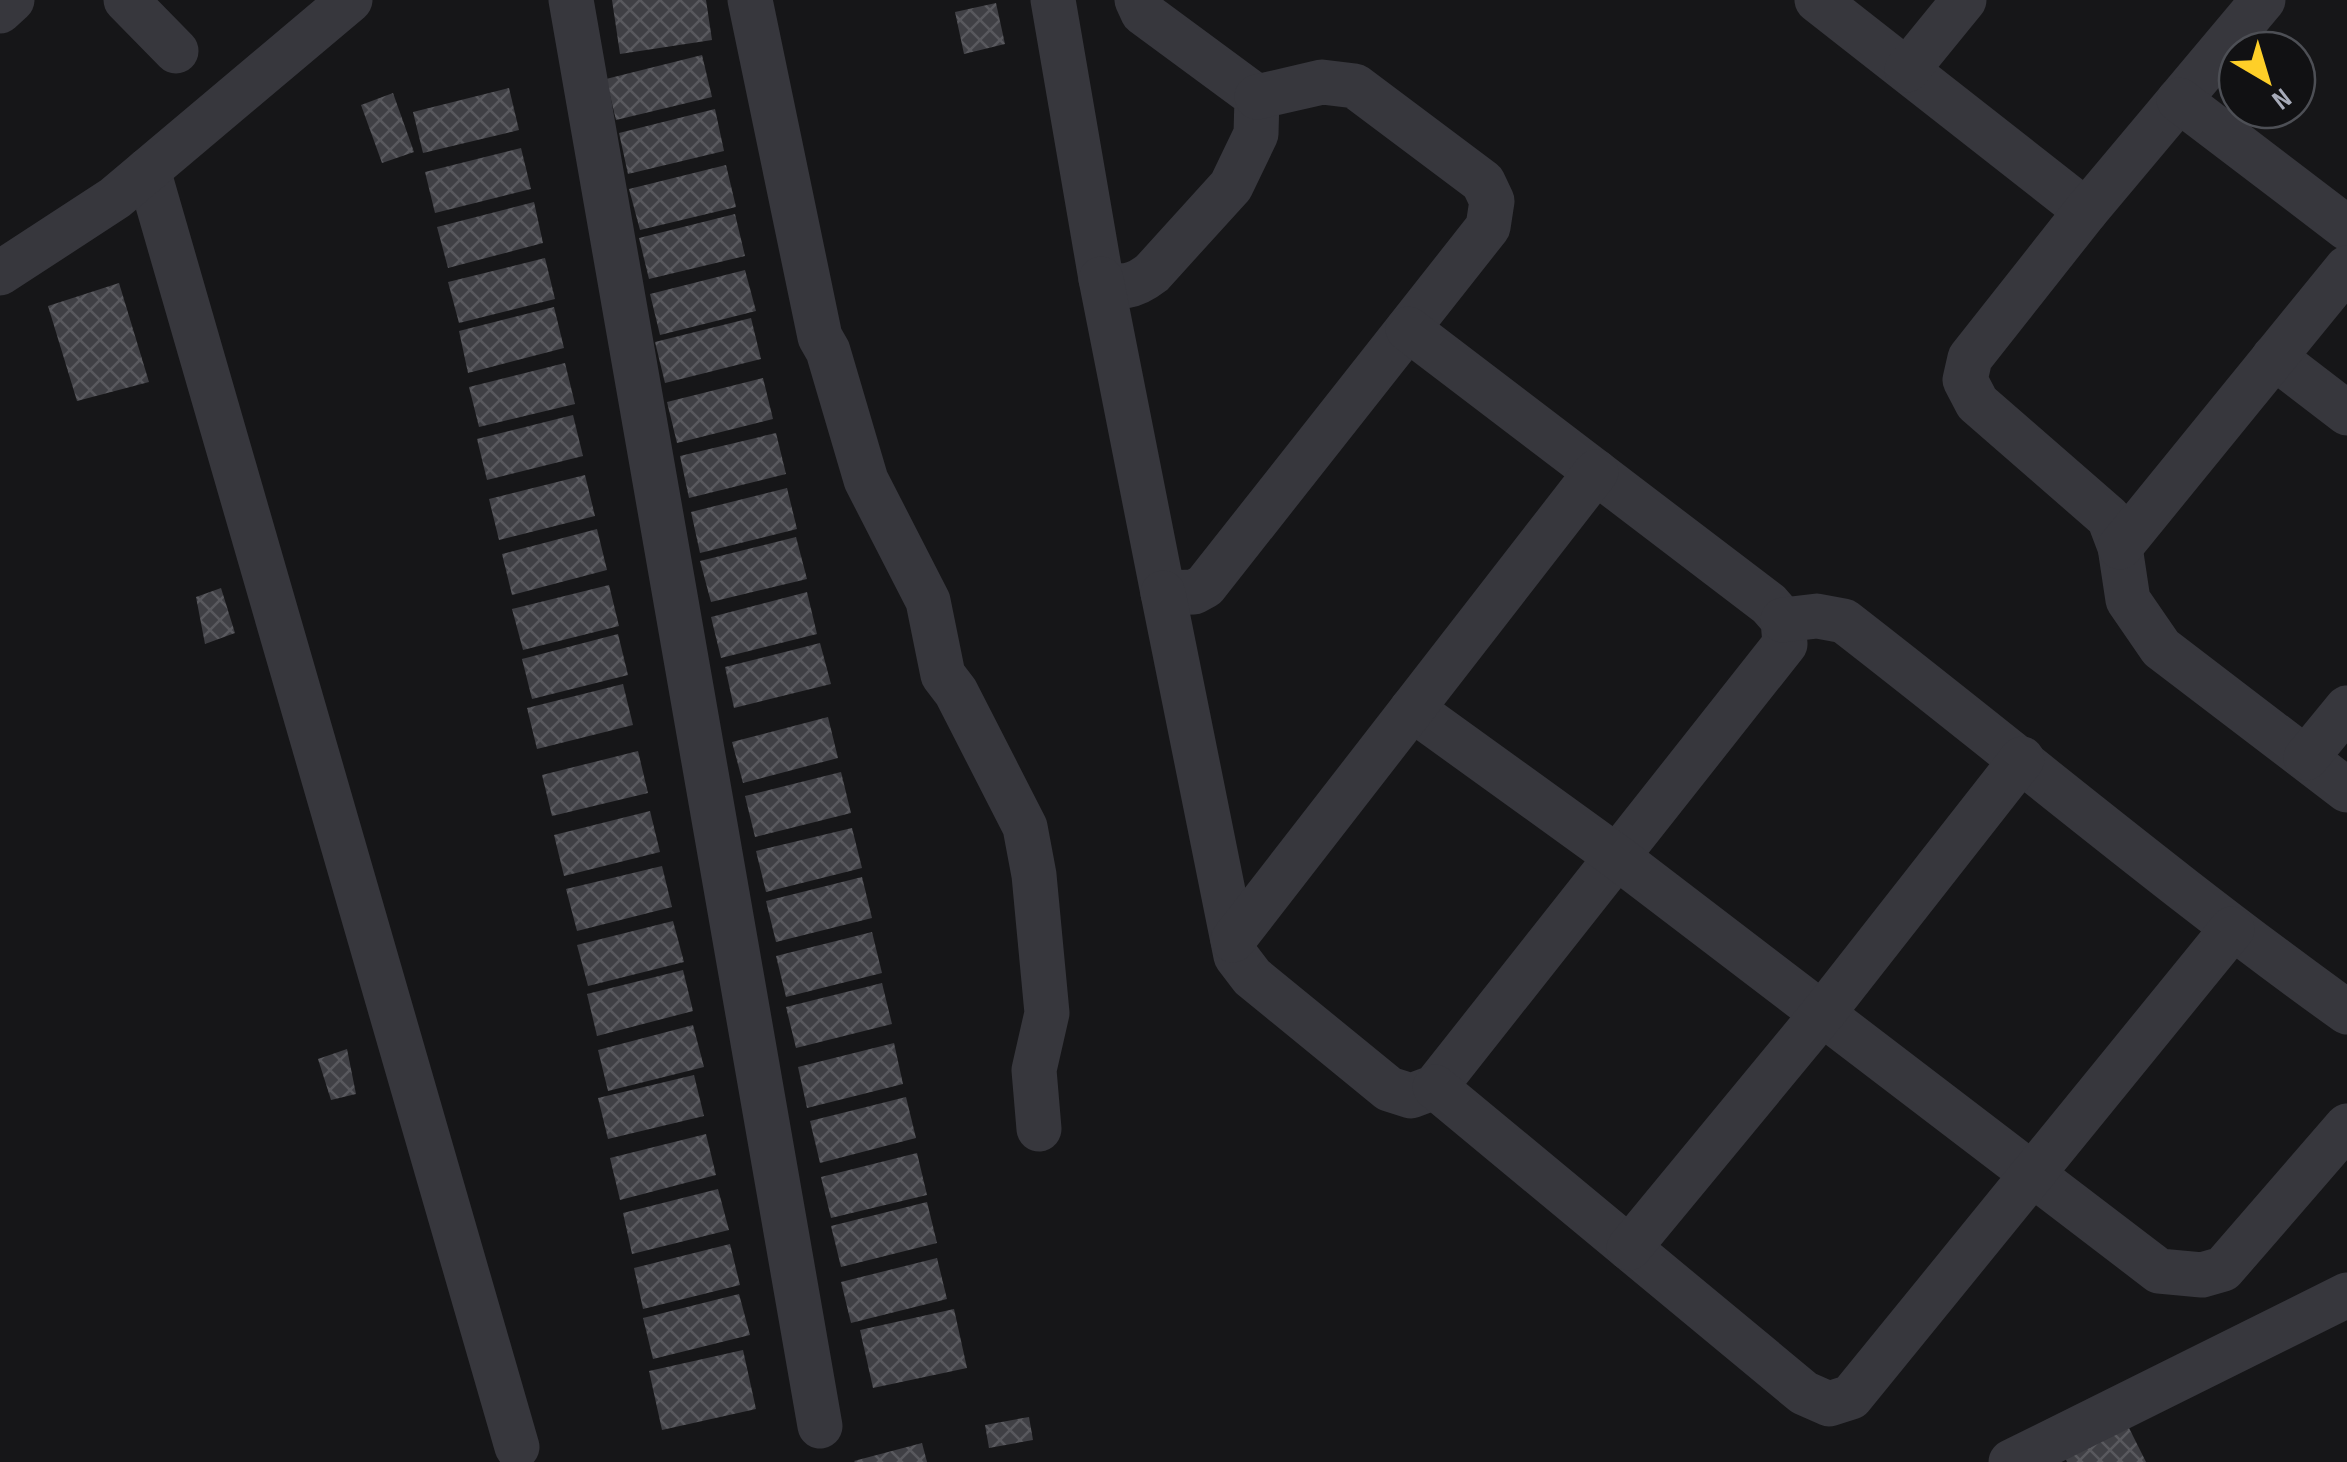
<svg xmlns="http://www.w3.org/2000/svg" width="2347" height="1462" font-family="'Sofia Sans Condensed',sans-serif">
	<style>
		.building { fill: url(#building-cross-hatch) }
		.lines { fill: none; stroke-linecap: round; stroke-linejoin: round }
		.minor { stroke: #37373d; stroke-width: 45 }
	</style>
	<defs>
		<pattern id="building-cross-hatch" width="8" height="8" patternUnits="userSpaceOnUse" patternTransform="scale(2.5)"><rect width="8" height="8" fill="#404045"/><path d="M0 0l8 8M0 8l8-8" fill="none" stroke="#59595e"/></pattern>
	</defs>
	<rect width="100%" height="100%" fill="#161618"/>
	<g class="building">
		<path d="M612,0H706L712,40L620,54Z"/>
		<path d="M996,3L1005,44L964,54L955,12Z"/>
		<path d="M702,55L712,97L616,120L606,79Z"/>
		<path d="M509,88L519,130L423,153L413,112Z"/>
		<path d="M393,93L414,152L382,163L361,105Z"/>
		<path d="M715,109L724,151L628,174L619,133Z"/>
		<path d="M521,148L531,189L435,213L425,172Z"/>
		<path d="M726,165L736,207L640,230L629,189Z"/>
		<path d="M534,202L543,243L448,268L437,227Z"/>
		<path d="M735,214L745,256L649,279L639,238Z"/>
		<path d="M545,258L555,299L459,323L448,282Z"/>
		<path d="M745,270L756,311L660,335L650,294Z"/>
		<path d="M119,283L149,382L77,401L48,306Z"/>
		<path d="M554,307L564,348L468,373L459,331Z"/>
		<path d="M751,318L761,359L665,383L655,342Z"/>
		<path d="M565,363L575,404L479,427L469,387Z"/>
		<path d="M763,378L773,419L677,443L667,402Z"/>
		<path d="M573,415L583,456L487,480L477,439Z"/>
		<path d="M776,433L786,474L689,498L680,456Z"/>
		<path d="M585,475L595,516L499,540L489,499Z"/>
		<path d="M787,488L797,529L700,553L691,512Z"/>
		<path d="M597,529L607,570L512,595L502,554Z"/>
		<path d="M796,537L807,579L711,602L700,561Z"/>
		<path d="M609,585L619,626L523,650L512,609Z"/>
		<path d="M221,588L235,633L205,644L196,597Z"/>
		<path d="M807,592L817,634L721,658L711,617Z"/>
		<path d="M618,634L628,675L532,699L522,659Z"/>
		<path d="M820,643L831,684L734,708L725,667Z"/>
		<path d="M623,684L633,725L537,749L527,708Z"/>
		<path d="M828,717L838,758L743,783L732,742Z"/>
		<path d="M638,751L648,793L552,816L542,775Z"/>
		<path d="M841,772L851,813L755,837L745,796Z"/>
		<path d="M650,811L660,852L564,876L554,835Z"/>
		<path d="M852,828L862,868L766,892L756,851Z"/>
		<path d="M662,866L672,907L577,931L566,889Z"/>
		<path d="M862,877L872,918L776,942L766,901Z"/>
		<path d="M673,921L684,962L588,986L577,945Z"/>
		<path d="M872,932L882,973L786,997L776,956Z"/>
		<path d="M683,970L693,1011L597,1036L587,994Z"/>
		<path d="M882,983L892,1024L796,1048L786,1007Z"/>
		<path d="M693,1025L704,1067L608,1091L598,1050Z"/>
		<path d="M894,1043L903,1084L807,1108L798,1067Z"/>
		<path d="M347,1049L356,1094L331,1100L318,1059Z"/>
		<path d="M694,1075L704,1116L608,1139L598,1098Z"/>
		<path d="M906,1097L916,1138L820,1163L810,1121Z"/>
		<path d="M706,1134L716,1175L620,1200L610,1158Z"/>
		<path d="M917,1153L927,1195L831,1218L821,1177Z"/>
		<path d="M718,1189L729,1230L632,1254L623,1213Z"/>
		<path d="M927,1202L937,1243L841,1267L831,1226Z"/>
		<path d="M730,1244L740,1285L643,1309L634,1268Z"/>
		<path d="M937,1258L947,1299L851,1323L841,1282Z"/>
		<path d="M739,1294L750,1335L653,1359L643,1318Z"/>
		<path d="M954,1309L967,1368L873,1388L860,1330Z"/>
		<path d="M743,1350L756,1409L662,1430L649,1371Z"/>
		<path d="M1029,1417L1033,1440L989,1448L985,1425Z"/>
		<path d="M2127,1424L2146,1462H2067L2064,1455Z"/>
		<path d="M922,1443L927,1462H855L854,1461Z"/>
	</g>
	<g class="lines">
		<g class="minor">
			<path d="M126,0L176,51"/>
			<path d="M571,0L820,1426"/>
			<path d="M750,0L820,337L828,351L866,480L928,601L943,675L956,692L1025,827L1034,875L1047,1013L1034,1070L1039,1129"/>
			<path d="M1053,0L1101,279C1121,290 1134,287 1152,273L1231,186L1256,134L1257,97L1143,13L1137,0"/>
			<path d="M1817,0L2086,211"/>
			<path d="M2263,0L2086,211L1970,358L1965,380L1977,403L2109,518L2120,547L2128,600L2161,648L2347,790"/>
			<path d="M0,11L12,0"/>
			<path d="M1907,70L1964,0"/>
			<path d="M2179,100L2347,228"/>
			<path d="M148,170L517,1447"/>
			<path d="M0,273L115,198L350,0"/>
			<path d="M1101,279L1163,593L1194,592L1205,586L1488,227L1492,201L1483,182L1355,86L1322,82L1257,97"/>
			<path d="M2274,357L2347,413"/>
			<path d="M2120,547L2347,268"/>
			<path d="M1163,593L1236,956L1252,977L1389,1089L1411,1096L1435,1087L1785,644L1783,620L1769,604L1408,329"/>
			<path d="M1783,620L1817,616L1844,621C2012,751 2174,888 2347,1012"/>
			<path d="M1412,709L1617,857L2159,1271L2202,1275L2223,1269L2347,1126"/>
			<path d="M2306,758L2347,708"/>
			<path d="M1233,940L1596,472"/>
			<path d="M1435,1087L1804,1393L1829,1404L1851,1397L2232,929"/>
			<path d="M1629,1248L1823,1013L2022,759"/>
			<path d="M2011,1462L2347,1295"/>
		</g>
	</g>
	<g transform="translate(2267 80) rotate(142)"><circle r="48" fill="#111113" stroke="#4d4f55" stroke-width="2.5"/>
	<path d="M0-8L18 38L0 25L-18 38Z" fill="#fecf28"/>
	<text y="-15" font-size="28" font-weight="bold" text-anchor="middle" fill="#a7abb9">N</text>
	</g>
</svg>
